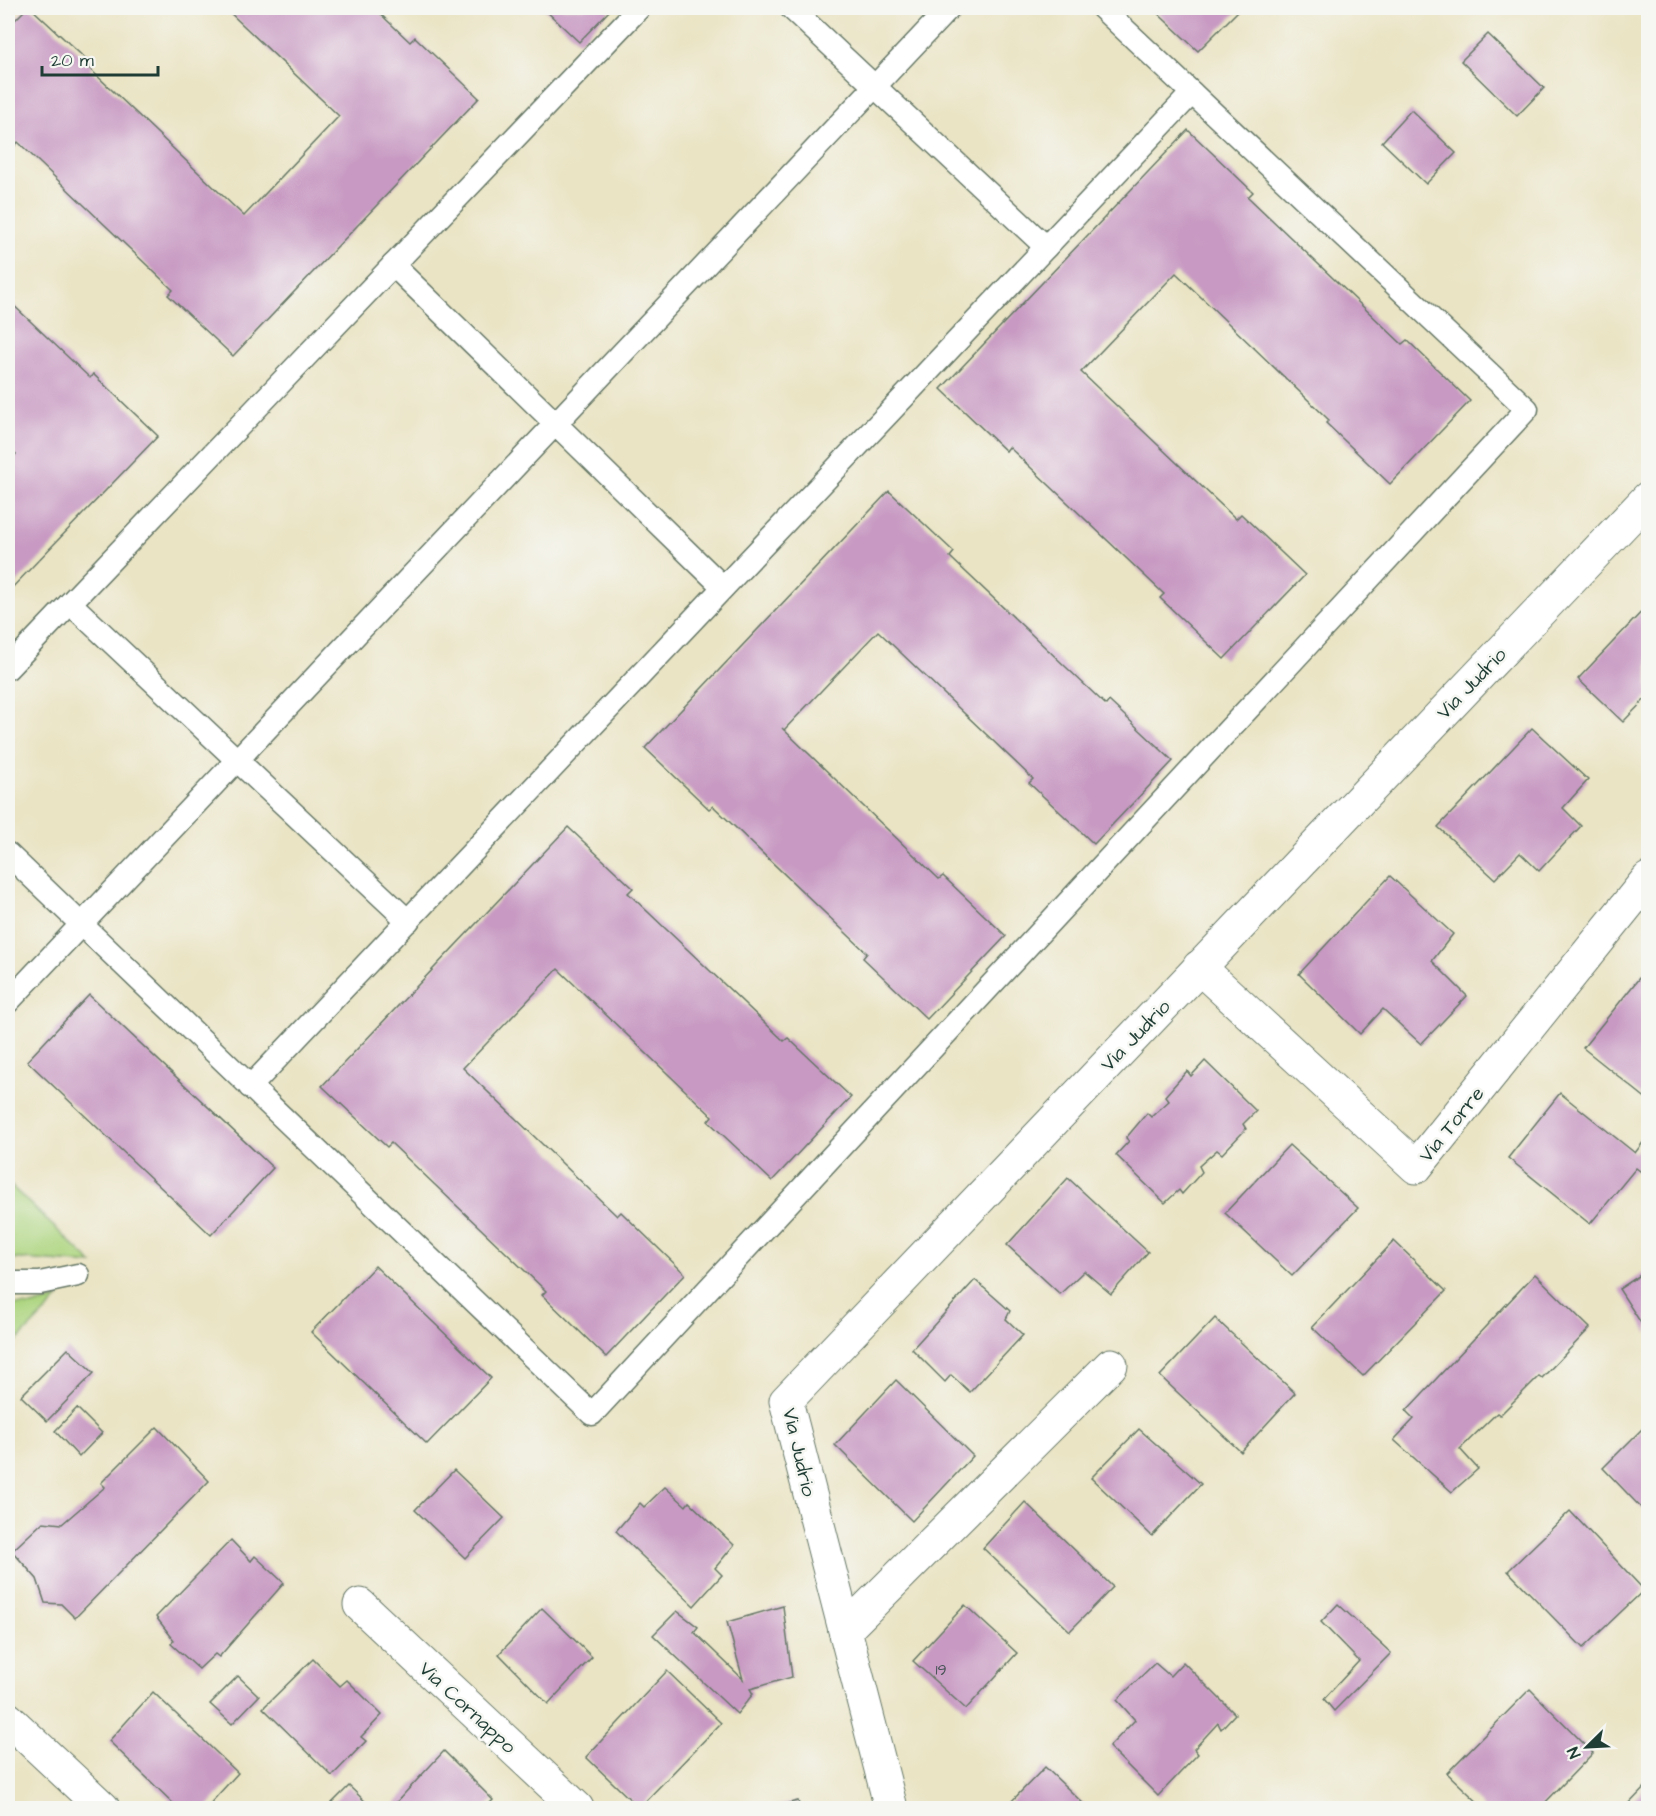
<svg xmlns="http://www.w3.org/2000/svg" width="1656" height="1816" font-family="'Architects Daughter',sans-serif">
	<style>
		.green { fill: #add580; stroke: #66895a; stroke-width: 1.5 }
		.building { fill: #c89ac3 }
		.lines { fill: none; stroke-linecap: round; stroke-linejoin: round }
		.service-casing { stroke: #676; stroke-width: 25 }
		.minor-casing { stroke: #676; stroke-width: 35 }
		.primary-casing { stroke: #676; stroke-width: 35 }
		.service { stroke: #fff; stroke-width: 22 }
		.minor { stroke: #fff; stroke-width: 33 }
		.primary { stroke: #fff; stroke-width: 33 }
		.labels { text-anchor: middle; stroke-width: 5; stroke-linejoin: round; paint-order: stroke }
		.number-label { font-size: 16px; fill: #495458 }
		.street-label { font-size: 20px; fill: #1f3d34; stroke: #f6f6f2 }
	</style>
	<rect width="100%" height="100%" fill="#f6f6f2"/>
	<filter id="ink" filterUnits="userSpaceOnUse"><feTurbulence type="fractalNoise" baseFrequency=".0167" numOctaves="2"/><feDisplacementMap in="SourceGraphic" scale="12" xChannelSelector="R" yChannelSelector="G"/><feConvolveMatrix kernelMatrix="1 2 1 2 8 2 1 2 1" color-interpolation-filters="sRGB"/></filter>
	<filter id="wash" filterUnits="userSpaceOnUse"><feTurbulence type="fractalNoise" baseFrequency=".008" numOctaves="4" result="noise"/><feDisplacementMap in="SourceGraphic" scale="24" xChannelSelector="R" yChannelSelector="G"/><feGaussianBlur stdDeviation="1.35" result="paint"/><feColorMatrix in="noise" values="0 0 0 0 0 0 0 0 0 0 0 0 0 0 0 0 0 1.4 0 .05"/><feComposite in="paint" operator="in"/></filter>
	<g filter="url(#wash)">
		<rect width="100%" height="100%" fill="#eae4c4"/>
		<g class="green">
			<path d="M8,1183L93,1264L8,1258Z"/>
			<path d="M59,1298L8,1350V1304L32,1306Z"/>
		</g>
		<g id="blocks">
			<g class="building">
				<path d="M27,8H31L92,65L90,69L244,216L339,116L225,8H374L410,42L415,37L479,98L233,356L168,295L173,290L18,142L14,147L8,141V27Z"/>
				<path d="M543,8H612L579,42Z"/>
				<path d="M1152,8H1241L1198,51Z"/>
				<path d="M1488,34L1544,88L1517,116L1461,61Z"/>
				<path d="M1411,110L1456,153L1426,184L1382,142Z"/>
				<path d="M1188,130L1253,192L1248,197L1402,344L1407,340L1470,401L1390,484L1326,423L1329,420L1176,273L1081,372L1236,519L1241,514L1305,575L1224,659L1160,598L1164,594L1009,447L1006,451L941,389Z"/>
				<path d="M8,300L90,378L93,374L158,436L8,592V463L16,454L8,445Z"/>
				<path d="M889,491L954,552L950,557L1106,705L1109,701L1173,761L1094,844L1029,783L1033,779L878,631L784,730L782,728L939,879L943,876L1006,936L927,1019L863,958L867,953L713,806L709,809L645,748Z"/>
				<path d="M1648,605V696L1623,722L1578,679Z"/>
				<path d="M1532,728L1588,780L1563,808L1581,826L1539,871L1520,853L1495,879L1438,827Z"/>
				<path d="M568,827L633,888L628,893L784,1041L788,1038L851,1097L772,1181L708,1121L712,1116L558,969L463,1068L617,1216L621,1212L685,1274L606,1357L542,1295L546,1291L391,1143L387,1147L322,1086Z"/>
				<path d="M1390,876L1453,934L1432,961L1467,996L1421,1044L1383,1009L1360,1034L1299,974Z"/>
				<path d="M1648,967V1100L1583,1048Z"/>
				<path d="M89,995L273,1168L211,1235L27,1061Z"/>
				<path d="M1205,1061L1256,1111L1243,1124L1246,1129L1222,1154L1217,1150L1199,1166L1202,1172L1182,1194L1179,1190L1165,1203L1116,1155L1129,1141L1126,1138L1147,1113L1151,1117L1169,1101L1165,1096L1187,1071L1191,1076Z"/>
				<path d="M1560,1093L1635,1153L1648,1136V1177L1636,1168L1590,1224L1508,1158Z"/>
				<path d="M1289,1145L1358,1208L1292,1276L1225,1213Z"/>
				<path d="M1068,1178L1148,1252L1111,1294L1084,1271L1060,1294L1007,1245Z"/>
				<path d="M1394,1241L1446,1291L1363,1376L1312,1327Z"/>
				<path d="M375,1266L491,1378L427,1444L311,1332Z"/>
				<path d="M1648,1270V1334L1619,1289Z"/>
				<path d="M1535,1274L1590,1328L1542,1378L1539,1376L1500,1415L1497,1413L1460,1449L1478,1469L1452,1492L1394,1440L1414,1419L1406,1411Z"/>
				<path d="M975,1280L1010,1311L1006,1319L1023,1335L970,1392L951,1375L945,1382L912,1349Z"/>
				<path d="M1215,1318L1295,1393L1241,1452L1160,1376Z"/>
				<path d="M68,1349L94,1373L47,1421L21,1396Z"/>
				<path d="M896,1380L973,1456L912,1521L835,1445Z"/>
				<path d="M77,1408L102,1433L79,1457L55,1431Z"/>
				<path d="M1648,1423V1515L1603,1468Z"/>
				<path d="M157,1427L209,1481L75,1618L61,1604L45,1603L37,1579L12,1551L43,1522L62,1524L105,1487L101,1483Z"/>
				<path d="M1139,1429L1201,1484L1152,1536L1091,1478Z"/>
				<path d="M454,1470L504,1518L465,1558L415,1510Z"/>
				<path d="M665,1487L686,1506L689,1502L734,1545L715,1568L722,1575L694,1606L616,1531L640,1503L644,1507Z"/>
				<path d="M1025,1502L1113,1587L1070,1631L983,1548Z"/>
				<path d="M1570,1511L1644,1590L1583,1648L1508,1571Z"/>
				<path d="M231,1540L251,1561L255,1556L284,1583L219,1657L215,1654L199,1669L171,1644L174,1640L156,1617Z"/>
				<path d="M1338,1604L1391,1653L1334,1711L1324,1699L1359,1661L1321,1622Z"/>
				<path d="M965,1605L1017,1653L966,1709L913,1661Z"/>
				<path d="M783,1606L792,1677L750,1689L753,1694L737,1714L653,1635L677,1611L698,1627L694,1632L743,1679L727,1622Z"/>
				<path d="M542,1608L592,1657L548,1704L499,1654Z"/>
				<path d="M313,1659L340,1686L347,1680L382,1715L361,1737L366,1741L332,1776L263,1708Z"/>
				<path d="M1183,1662L1235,1714L1221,1729L1218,1723L1194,1749L1198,1754L1158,1796L1109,1747L1135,1720L1117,1700L1155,1663L1170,1676Z"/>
				<path d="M667,1671L721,1723L639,1808L586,1757Z"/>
				<path d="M238,1676L259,1696L232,1724L210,1704Z"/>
				<path d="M1530,1689L1593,1753L1540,1808H1484L1447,1773Z"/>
				<path d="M153,1692L238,1773L206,1808H178L109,1741Z"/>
				<path d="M444,1751L493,1800L485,1808H391Z"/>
				<path d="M1045,1767L1088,1808H1005Z"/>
				<path d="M1648,1784V1808H1625Z"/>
				<path d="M349,1786L372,1808H327Z"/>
				<path d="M798,1801L800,1808H769Z"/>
			</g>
		</g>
	</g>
	<g filter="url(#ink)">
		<use href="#blocks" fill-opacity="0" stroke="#676" stroke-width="1.5"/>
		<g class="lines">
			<defs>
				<g id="service">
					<path d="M791,8L1046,247"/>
					<path d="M393,265L723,587"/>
					<path d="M70,603L408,921"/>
					<path d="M8,668L639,8"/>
					<path d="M8,854L592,1414L1527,409L1102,8"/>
					<path d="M8,1002L949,8"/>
					<path d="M250,1087L1192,93"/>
					<path d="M8,1283H40L78,1275"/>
				</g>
				<g id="minor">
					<path d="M1199,967L1416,1167L1648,879"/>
					<path d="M360,1605L577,1808"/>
					<path d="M845,1630L1111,1365"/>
					<path d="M891,1808L786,1401L1648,498"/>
				</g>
				<path id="primary" d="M8,1719L103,1808"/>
			</defs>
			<use href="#service" class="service-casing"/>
			<use href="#minor" class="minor-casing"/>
			<use href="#primary" class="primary-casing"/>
			<use href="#service" class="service"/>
			<use href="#minor" class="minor"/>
			<use href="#primary" class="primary"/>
		</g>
	</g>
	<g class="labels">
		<g class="number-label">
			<text x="941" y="1675">19</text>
		</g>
		<g class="street-label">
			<text transform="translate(1471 683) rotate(-46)" y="7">Via Judrio</text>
			<text transform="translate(1135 1035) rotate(-46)" y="7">Via Judrio</text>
			<text transform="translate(1451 1124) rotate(-51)" y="7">Via Torre</text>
			<text transform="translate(800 1452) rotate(77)" y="7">Via Judrio</text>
			<text transform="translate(468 1707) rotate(43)" y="7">Via Cornappo</text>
		</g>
	</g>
	<rect width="1656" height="1816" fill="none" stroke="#f6f6f2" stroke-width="30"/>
	<g transform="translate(1587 1747) rotate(246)" stroke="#f6f6f2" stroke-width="4.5" paint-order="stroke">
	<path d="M0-4.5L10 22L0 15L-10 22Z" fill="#1f3d34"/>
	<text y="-9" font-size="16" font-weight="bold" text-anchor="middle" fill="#1f3d34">N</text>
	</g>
	<path d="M42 66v9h116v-9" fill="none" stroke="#1f3d34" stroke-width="3"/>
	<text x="51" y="66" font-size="18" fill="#1f3d34" stroke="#f6f6f2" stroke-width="4.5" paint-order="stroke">20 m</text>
</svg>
